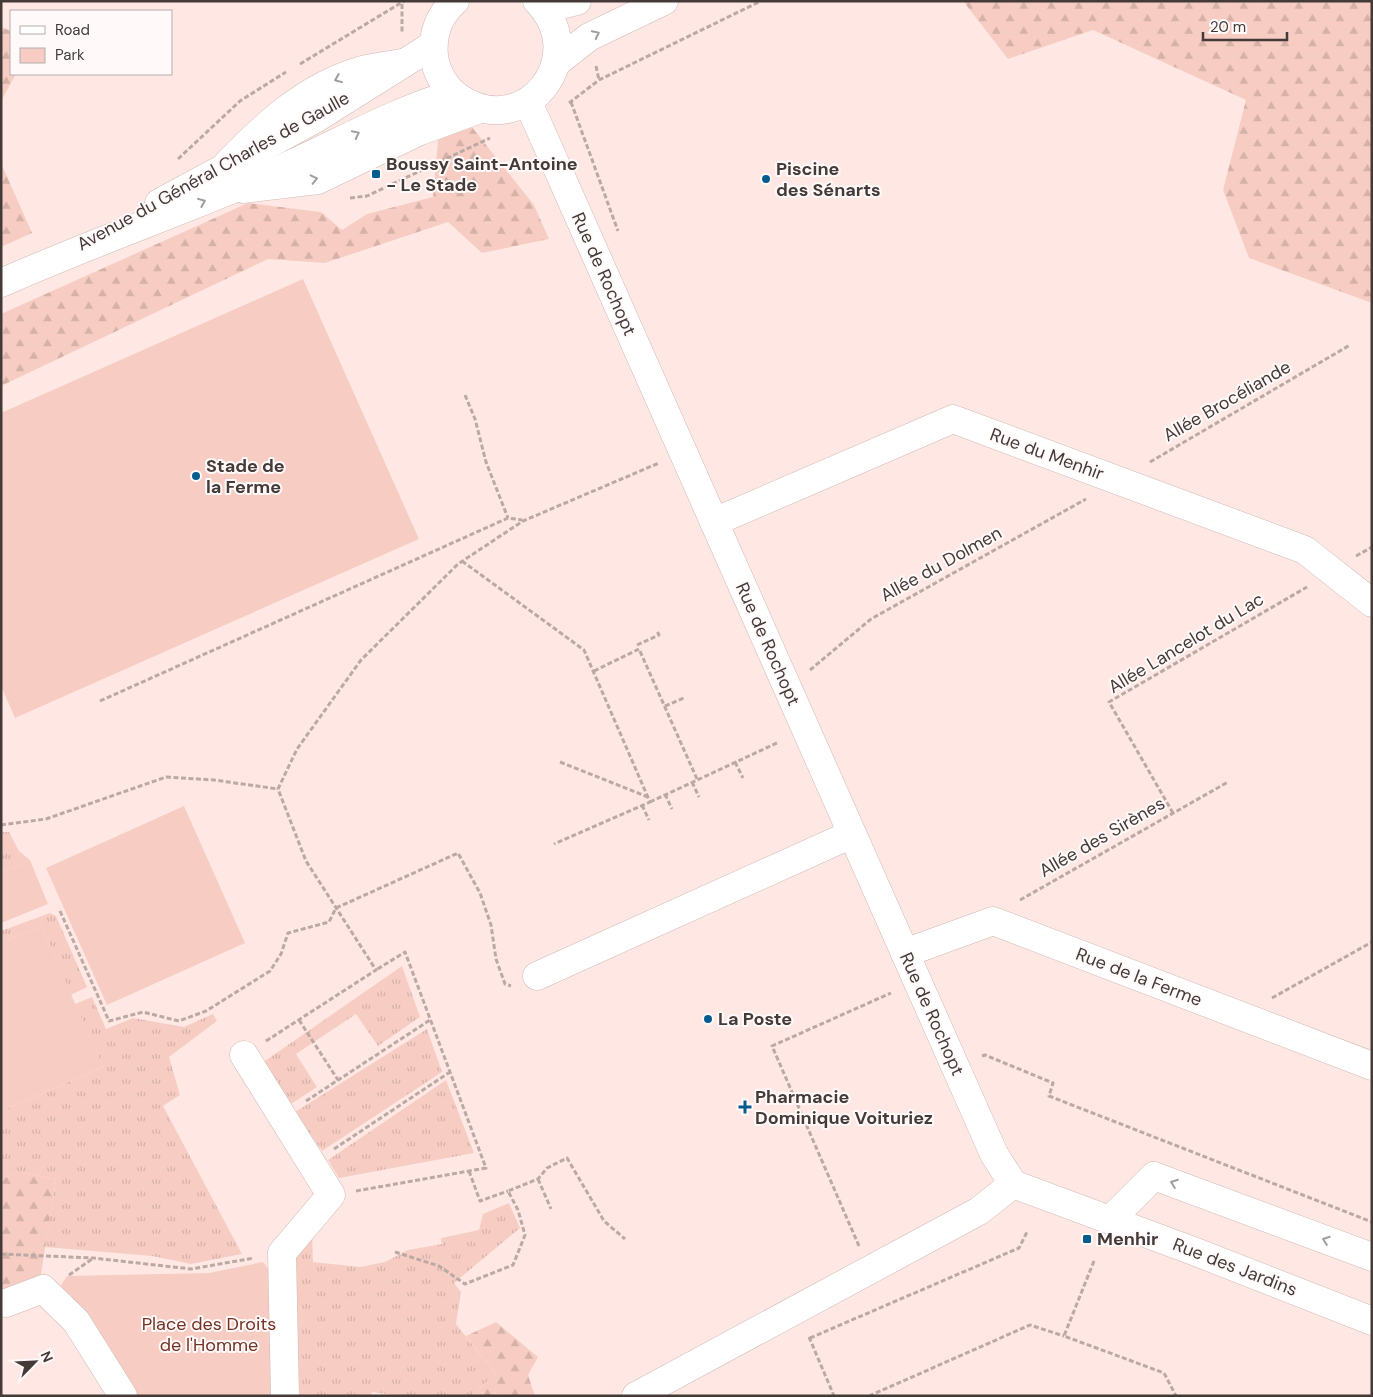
<svg xmlns="http://www.w3.org/2000/svg" width="1373" height="1397" font-family="'DM Sans',sans-serif">
	<style>
		.grass { fill: url(#grass-tufts) }
		.forest { fill: url(#forest-firs) }
		.park { fill: #f7cdc3 }
		.lines { fill: none; stroke-linecap: round; stroke-linejoin: round }
		.minor-casing { stroke: #ceb9b4; stroke-width: 29 }
		.major-casing { stroke: #ceb9b4; stroke-width: 29 }
		.path { stroke: #bba9a5; stroke-width: 3; stroke-dasharray: 5 2.5; stroke-linecap: butt }
		.minor { stroke: #fff; stroke-width: 28 }
		.major { stroke: #fff; stroke-width: 28 }
		.oneway { stroke: #a29d9c }
		.poi-dot { fill: #045b8d; stroke: #fffaf9; stroke-width: 2 }
		.labels { text-anchor: middle; stroke-width: 4; stroke-linejoin: round; paint-order: stroke }
		.poi-label { font-size: 18px; font-weight: bold; fill: #443b39; stroke: #fffaf9; text-anchor: start }
		.street-label { font-size: 18px; fill: #443b39; stroke: #fffaf9 }
		.park-label { font-size: 18px; fill: #723224; stroke: #fffaf9 }
	</style>
	<defs>
		<pattern id="grass-tufts" width="24" height="20" patternUnits="userSpaceOnUse" patternTransform="scale(1.25)"><rect width="24" height="20" fill="#f7cdc3"/><path d="M3 7l-1-3M5 7V3M7 7l1-3M15 17l-1-3M17 17v-4M19 17l1-3" fill="none" stroke="#d5b1a8"/></pattern>
		<pattern id="forest-firs" width="22" height="20" patternUnits="userSpaceOnUse" patternTransform="scale(1.25)"><rect width="22" height="20" fill="#f7cdc3"/><path d="M5 1l3.5 6h-7zM16 11l3.5 6h-7z" fill="#d5b1a8"/></pattern>
	</defs>
	<rect width="100%" height="100%" fill="#ffe8e3"/>
	<g class="grass">
		<path d="M1,832H9L19,851L30,860L1,872Z"/>
		<path d="M50,913L56,916L87,987L71,995L41,926L1,943V931Z"/>
		<path d="M402,966L420,1017L378,1046L356,1014L296,1054L317,1087L291,1104L262,1063Z"/>
		<path d="M92,997L106,1029L133,1018L184,1027L213,1014L217,1021L169,1057L180,1095L163,1106L242,1254L191,1264L152,1256L45,1247L56,1180L19,1171L1,1180V1111L103,1067L75,1004Z"/>
		<path d="M427,1029L442,1072L322,1151L295,1112Z"/>
		<path d="M446,1080L474,1153L339,1178L328,1160Z"/>
		<path d="M509,1203L520,1228L454,1283L461,1292L456,1324L496,1374L471,1396H401L372,1392L370,1396H300L290,1271L306,1238L312,1230L313,1262L360,1267L385,1262L408,1250L442,1244L441,1238L479,1230L483,1214Z"/>
	</g>
	<g class="forest">
		<path d="M963,1H1372V303L1249,258L1223,190L1246,100L1093,30L1008,59Z"/>
		<path d="M1,27L11,31V74H16L1,101Z"/>
		<path d="M471,126L534,205L549,239L482,253L448,222L325,263L268,259L1,386V314L248,203L321,212L342,230L367,214L433,197L438,140Z"/>
		<path d="M1,163L32,233L1,247Z"/>
		<path d="M19,1171L56,1180L40,1280L1,1292V1180Z"/>
		<path d="M496,1322L538,1357L528,1375L535,1396H471L496,1374L466,1336Z"/>
	</g>
	<g class="park">
		<path d="M303,279L419,539L15,718L1,686V413Z"/>
		<path d="M184,806L245,943L107,1005L46,868Z"/>
		<path d="M30,860L48,904L1,923V872Z"/>
		<path d="M41,926L103,1067L1,1111V943Z"/>
		<path d="M263,1262L269,1270L279,1396H130L71,1295L60,1287L67,1276L209,1273Z"/>
	</g>
	<g class="lines">
		<defs>
			<g id="minor">
				<path d="M528,102L994,1154L1013,1184"/>
				<path d="M228,163C265,125 305,88 356,72C371,67 387,66 402,63"/>
				<path d="M243,189L318,180L420,131L480,109"/>
				<path d="M714,522L953,419L1305,550L1372,603"/>
				<path d="M905,953L993,921L1372,1066"/>
				<path d="M537,976L852,834"/>
				<path d="M244,1055L331,1195L282,1253L285,1396"/>
				<path d="M1013,1184L1196,1252L1372,1321"/>
				<path d="M1111,1219L1154,1176L1372,1257"/>
				<path d="M6,1303L43,1289L76,1321L123,1396"/>
				<path d="M636,1396L979,1211L1013,1184"/>
			</g>
			<g id="major">
				<path d="M455,1C439,15 432,35 434,56C436,72 445,88 458,97C523,143 593,58 537,1"/>
				<path d="M545,9L577,1"/>
				<path d="M557,62L589,37L664,1"/>
				<path d="M159,203L315,119L433,45"/>
				<path d="M1,283C89,244 180,212 269,174C330,148 389,113 453,94"/>
			</g>
		</defs>
		<use href="#minor" class="minor-casing"/>
		<use href="#major" class="major-casing"/>
		<g class="path">
			<path d="M402,4V32"/>
			<path d="M300,64L404,1"/>
			<path d="M596,66L599,80"/>
			<path d="M571,102L618,231"/>
			<path d="M569,103L599,80L761,1"/>
			<path d="M178,159L240,101L286,72"/>
			<path d="M350,198L367,196L490,138"/>
			<path d="M465,395L475,419L486,462L508,518"/>
			<path d="M1150,462L1350,345"/>
			<path d="M1356,556L1372,547"/>
			<path d="M462,561L584,650L650,802L554,844"/>
			<path d="M637,645L659,635L657,631"/>
			<path d="M810,670L871,619L1086,499"/>
			<path d="M594,671L639,649L697,779"/>
			<path d="M100,701L508,518L522,520"/>
			<path d="M665,706L684,698"/>
			<path d="M560,762L648,797"/>
			<path d="M735,762L743,778"/>
			<path d="M692,782L699,797"/>
			<path d="M665,794L672,809"/>
			<path d="M650,802L779,742"/>
			<path d="M642,805L649,820"/>
			<path d="M1173,813L1109,702L1307,587"/>
			<path d="M1,825L46,819L166,777L214,780L278,789"/>
			<path d="M1020,900L1228,782"/>
			<path d="M60,911L109,1021L143,1012L179,1021L206,1011L270,971L281,954L288,933L329,922L336,908L458,853L480,893L491,925L496,959L505,984L511,986"/>
			<path d="M1272,998L1372,942"/>
			<path d="M299,1020L338,1080"/>
			<path d="M266,1041L376,970L306,861L278,789L297,749L361,660L458,564L523,521L659,463"/>
			<path d="M982,1056L985,1055L1053,1083L1049,1096L1372,1222"/>
			<path d="M306,1101L430,1020"/>
			<path d="M334,1149L450,1072"/>
			<path d="M469,1171L480,1201L508,1191"/>
			<path d="M538,1179L551,1209"/>
			<path d="M356,1191L486,1168L405,952L376,970"/>
			<path d="M859,1246L772,1046L891,993"/>
			<path d="M395,1252L439,1266L465,1284L513,1265L525,1235L518,1210L508,1191L538,1179L547,1168L567,1158L604,1221L625,1239"/>
			<path d="M1,1254L93,1258L191,1269L254,1258"/>
			<path d="M1094,1261L1064,1336L1164,1373L1176,1396"/>
			<path d="M69,1275L92,1259"/>
			<path d="M809,1337L834,1396"/>
			<path d="M810,1338L1019,1248L1027,1232"/>
			<path d="M869,1396L1030,1325L1064,1336"/>
		</g>
		<use href="#minor" class="minor"/>
		<use href="#major" class="major"/>
	</g>
	<defs><path id="oneway-chevron" d="M-2-3.5L2.5 0L-2 3.5" fill="none" stroke-width="1.6" stroke-linecap="round" stroke-linejoin="round" transform="scale(1.25)"/></defs>
	<g class="oneway">
		<use href="#oneway-chevron" transform="translate(596 34) rotate(-26)"/>
		<use href="#oneway-chevron" transform="translate(338 79) rotate(158)"/>
		<use href="#oneway-chevron" transform="translate(356 134) rotate(-26)"/>
		<use href="#oneway-chevron" transform="translate(314 179) rotate(-13)"/>
		<use href="#oneway-chevron" transform="translate(202 202) rotate(-22)"/>
		<use href="#oneway-chevron" transform="translate(1174 1183) rotate(-160)"/>
		<use href="#oneway-chevron" transform="translate(1326 1240) rotate(-160)"/>
	</g>
	<g class="poi-dot">
		<rect x="371" y="169" width="10" height="10" rx="2.5"/>
		<circle cx="766" cy="179" r="5"/>
		<circle cx="196" cy="476" r="5"/>
		<circle cx="708" cy="1019" r="5"/>
		<path d="M742.5 1099.5h5v5h5v5h-5v5h-5v-5h-5v-5h5z"/>
		<rect x="1082" y="1234" width="10" height="10" rx="2.5"/>
	</g>
	<g class="labels">
		<g class="poi-label">
			<text x="386" y="170">Boussy Saint-Antoine<tspan x="386" dy="21">- Le Stade</tspan></text>
			<text x="776" y="175">Piscine<tspan x="776" dy="21">des Sénarts</tspan></text>
			<text x="206" y="472">Stade de<tspan x="206" dy="21">la Ferme</tspan></text>
			<text x="718" y="1025">La Poste</text>
			<text x="755" y="1103">Pharmacie<tspan x="755" dy="21">Dominique Voituriez</tspan></text>
			<text x="1097" y="1245">Menhir</text>
		</g>
		<g class="street-label">
			<text transform="translate(213 171) rotate(-29)" y="6">Avenue du Général Charles de Gaulle</text>
			<text transform="translate(604 274) rotate(66)" y="6">Rue de Rochopt</text>
			<text transform="translate(1227 401) rotate(-30)" y="6">Allée Brocéliande</text>
			<text transform="translate(1047 454) rotate(20)" y="6">Rue du Menhir</text>
			<text transform="translate(941 564) rotate(-29)" y="6">Allée du Dolmen</text>
			<text transform="translate(1186 643) rotate(-31)" y="6">Allée Lancelot du Lac</text>
			<text transform="translate(768 644) rotate(66)" y="6">Rue de Rochopt</text>
			<text transform="translate(1102 837) rotate(-30)" y="6">Allée des Sirènes</text>
			<text transform="translate(1139 977) rotate(21)" y="6">Rue de la Ferme</text>
			<text transform="translate(932 1014) rotate(66)" y="6">Rue de Rochopt</text>
			<text transform="translate(1235 1267) rotate(21)" y="6">Rue des Jardins</text>
		</g>
		<g class="park-label">
			<text x="209" y="1330">Place des Droits<tspan x="209" dy="21">de l'Homme</tspan></text>
		</g>
	</g>
	<rect width="1373" height="1397" fill="none" stroke="#443b39" stroke-width="5"/>
	<rect x="10" y="10" width="162" height="65" fill="#fffaf9" stroke="#b4aeac"/>
	<rect x="20" y="26" width="25" height="8" fill="#ffffff" stroke="#b4aeac"/>
	<text x="55" y="35" font-size="15" fill="#443b39">Road</text>
	<rect x="20" y="48" width="25" height="15" fill="#f7cdc3" stroke="#b4aeac"/>
	<text x="55" y="60" font-size="15" fill="#443b39">Park</text>
	<g transform="translate(35 1362) rotate(66)" stroke="#fffaf9" stroke-width="4" paint-order="stroke">
	<path d="M0-4L9 19L0 12L-9 19Z" fill="#443b39"/>
	<text y="-8" font-size="14" font-weight="bold" text-anchor="middle" fill="#443b39">N</text>
	</g>
	<path d="M1203 32v8h84v-8" fill="none" stroke="#443b39" stroke-width="2.5"/>
	<text x="1210" y="32" font-size="15" fill="#443b39" stroke="#fffaf9" stroke-width="4" paint-order="stroke">20 m</text>
</svg>
